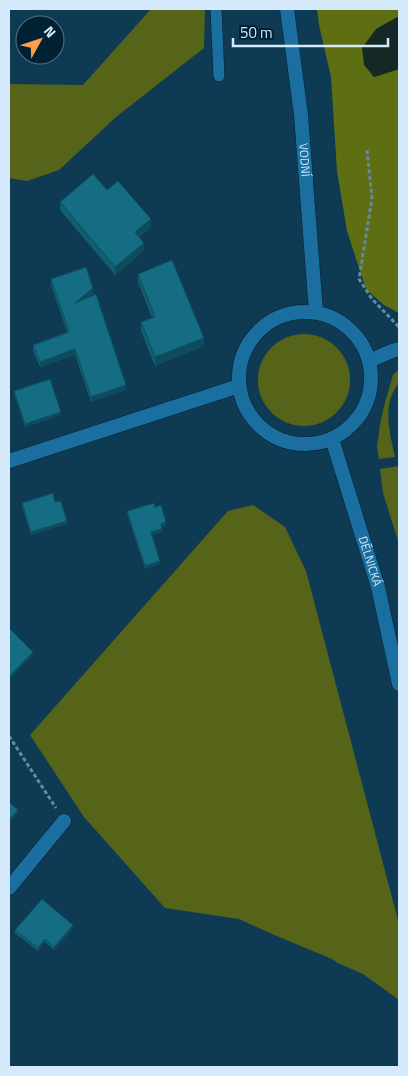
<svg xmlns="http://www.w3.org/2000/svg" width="408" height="1076" font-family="'Titillium Web',sans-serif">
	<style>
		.green { fill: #566419 }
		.forest { fill: #5e6f13 }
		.water { fill: #142925 }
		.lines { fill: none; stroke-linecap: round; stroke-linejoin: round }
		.service-casing { stroke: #072030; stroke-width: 12 }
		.minor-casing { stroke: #072030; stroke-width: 15 }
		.tertiary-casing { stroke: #072030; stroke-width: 15 }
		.secondary-casing { stroke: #072030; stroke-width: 15 }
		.path { stroke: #67899e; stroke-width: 3; stroke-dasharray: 4 2.5; stroke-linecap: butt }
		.service { stroke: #1a6fa0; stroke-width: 11 }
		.minor { stroke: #1a6fa0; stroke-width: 14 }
		.tertiary { stroke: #1a6fa0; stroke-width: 14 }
		.secondary { stroke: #1a6fa0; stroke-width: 14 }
		.wall { fill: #115e71 }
		.shaded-wall { fill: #0e4c5c }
		.building { fill: #146d83; stroke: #0e4c5c }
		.labels { text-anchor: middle; stroke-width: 5; stroke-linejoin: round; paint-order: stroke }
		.street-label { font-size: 12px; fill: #d4eafa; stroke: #002034 }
	</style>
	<rect width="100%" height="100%" fill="#0f3a54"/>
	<g class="green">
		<path d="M151,9H205L204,48L116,117L59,170L27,181L9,178V84L83,85Z"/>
		<circle cx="304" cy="380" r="46"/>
		<path d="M399,369V383C381,404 390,433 395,457L379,459L377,447L380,425L384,406L393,375Z"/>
		<path d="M399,466V544L383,493L380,469Z"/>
		<path d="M253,505L285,527L306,571L399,924V1000L363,974L338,963L332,959L272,934L239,919L165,908L84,817L30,735L228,511Z"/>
	</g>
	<path class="forest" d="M317,9H399V17L374,77L399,69V313L384,305L366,289L347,231L337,171L331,77L319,25Z"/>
	<path class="water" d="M399,16V69L374,77L364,65L362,48L376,29Z"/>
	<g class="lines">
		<defs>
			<path id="service" d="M216,9L219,76"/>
			<g id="minor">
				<path d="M369,361L392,351L399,349"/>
				<path d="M9,888L64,821"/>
			</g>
			<path id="tertiary" d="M9,461L239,386"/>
			<g id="secondary">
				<path id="s1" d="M287,9L301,115L316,312"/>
				<circle cx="305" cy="378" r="66"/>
				<path id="s2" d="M332,439L378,587L399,684"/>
			</g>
		</defs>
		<use href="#service" class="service-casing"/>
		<use href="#minor" class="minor-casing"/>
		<use href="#tertiary" class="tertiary-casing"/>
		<use href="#secondary" class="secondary-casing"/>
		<g class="path">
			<path d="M367,150L372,198L359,279L372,299L399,327"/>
			<path d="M9,736L56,808"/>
		</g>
		<use href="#service" class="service"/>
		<use href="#minor" class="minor"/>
		<use href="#tertiary" class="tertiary"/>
		<use href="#secondary" class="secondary"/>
	</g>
	<g class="wall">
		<path d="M107,190L151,227L139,237L144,251L115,275L60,210V202Z"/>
		<path d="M138,274L204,346L155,366L141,331V322L152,318L138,282Z"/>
		<path d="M51,279L93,293L88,298L126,390L91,402L75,355L40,367L33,351V345L67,332L51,285Z"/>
		<path d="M14,391L61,415L25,427L14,394Z"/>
		<path d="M55,502L67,524L31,535L22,507V503Z"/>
		<path d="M127,511L166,525L161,527L162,532L152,535L160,564L145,569L127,514Z"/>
		<path d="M73,928L54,950L45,942L38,951L15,933V930Z"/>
	</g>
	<g class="shaded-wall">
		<path d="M151,219V227L135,240V232Z"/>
		<path d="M144,243V251L115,275V267Z"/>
		<path d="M93,288V293L75,309V303Z"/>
		<path d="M204,338V346L155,366V357Z"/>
		<path d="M75,349V355L40,367V362Z"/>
		<path d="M126,385V390L91,402V397Z"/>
		<path d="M61,412V415L25,427V424Z"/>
		<path d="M67,521V524L31,535V532Z"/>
		<path d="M166,522V525L161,527V524Z"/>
		<path d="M162,529V532L151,535V532Z"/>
		<path d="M160,561V564L145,569V566Z"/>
		<path d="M33,652V655L9,680V677Z"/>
		<path d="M18,810V813L11,821V824L9,826V820Z"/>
		<path d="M73,925V928L54,950V947Z"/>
		<path d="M45,939V942L38,951V948Z"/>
	</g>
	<g class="building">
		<path d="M93,174L107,190L118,181L151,219L135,232L144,243L115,267L60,202Z"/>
		<path d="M172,260L204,338L155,357L141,322L155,317L138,274Z"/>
		<path d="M86,267L93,288L75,303L96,294L126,385L91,397L75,349L40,362L33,345L69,332L51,279Z"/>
		<path d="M50,379L61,412L25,424L14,391Z"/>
		<path d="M53,493L55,502L61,501L67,521L31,532L22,503Z"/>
		<path d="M154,503L155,507L161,505L166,522L161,524L162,529L151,532L160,561L145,566L127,511Z"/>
		<path d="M10,629L33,652L9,677V631Z"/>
		<path d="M9,802L18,810L9,820L11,821L9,823Z"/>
		<path d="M42,899L73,925L54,947L45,939L38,948L15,930Z"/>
	</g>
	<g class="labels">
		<g class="street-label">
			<text dy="4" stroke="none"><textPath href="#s1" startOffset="152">VODNÍ</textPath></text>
			<text dy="4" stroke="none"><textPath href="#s2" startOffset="128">DĚLNICKÁ</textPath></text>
		</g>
	</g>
	<rect width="408" height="1076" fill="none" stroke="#d4eafa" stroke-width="20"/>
	<g transform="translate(40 40) rotate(50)"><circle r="24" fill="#002034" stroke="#557183"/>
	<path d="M0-4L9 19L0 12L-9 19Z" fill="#fa9f4e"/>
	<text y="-8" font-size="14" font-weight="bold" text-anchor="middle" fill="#d4eafa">N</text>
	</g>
	<path d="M233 38v8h155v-8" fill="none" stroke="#d4eafa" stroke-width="2.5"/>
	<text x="240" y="38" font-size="15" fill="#d4eafa" stroke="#002034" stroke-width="4" paint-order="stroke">50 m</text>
</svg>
